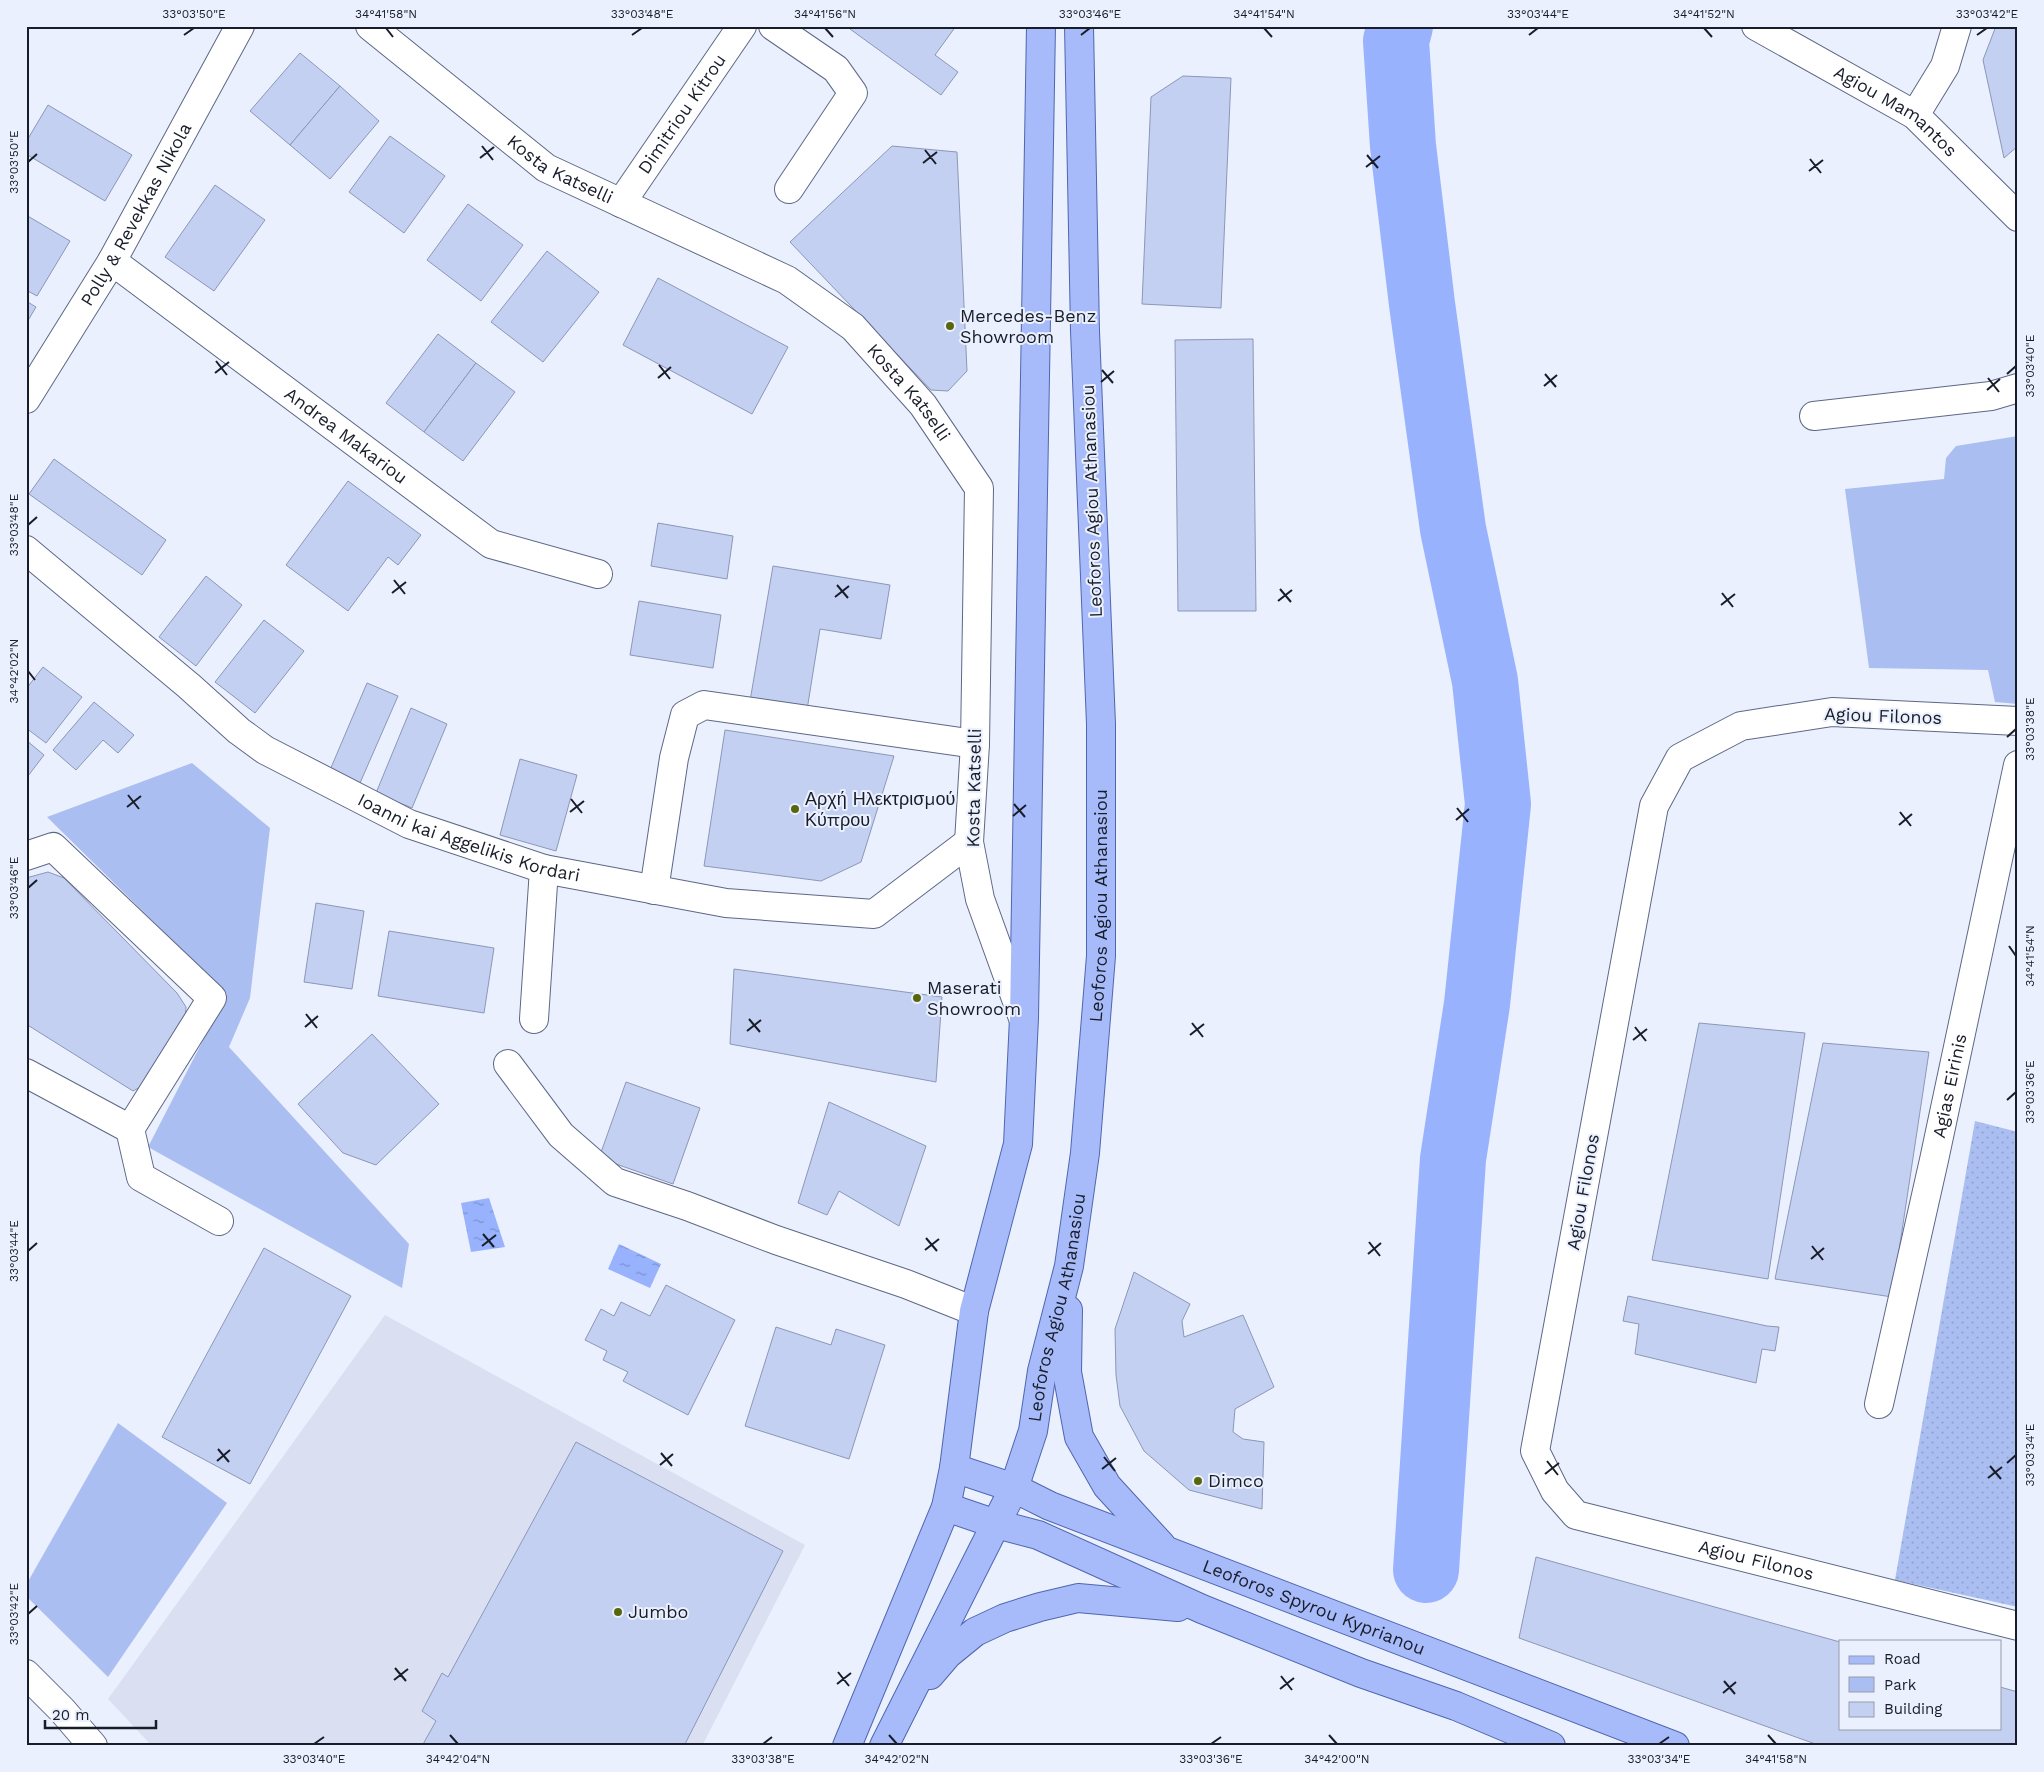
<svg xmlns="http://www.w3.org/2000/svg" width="2044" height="1772" font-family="'Work Sans',sans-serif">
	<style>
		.built { fill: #dae0f1 }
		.grass { fill: url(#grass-dots) }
		.green { fill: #abbef1 }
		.water { fill: url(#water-ripples) }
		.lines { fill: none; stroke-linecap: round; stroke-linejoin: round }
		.river { stroke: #98b2fe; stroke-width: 66 }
		.building { fill: #c3d0f1; stroke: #8b97b7 }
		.minor-casing { stroke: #5d6886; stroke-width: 30 }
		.major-casing { stroke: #4f66af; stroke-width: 30 }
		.minor { stroke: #fff; stroke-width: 28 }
		.major { stroke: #a7bbfa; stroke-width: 28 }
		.ticks { fill: none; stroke: #181d29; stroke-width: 2 }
		.poi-dot { fill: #58660d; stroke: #ebf0fe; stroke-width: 2 }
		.labels { text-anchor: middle; stroke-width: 4; stroke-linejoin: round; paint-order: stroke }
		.street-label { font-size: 18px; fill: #181d29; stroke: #ebf0fe }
		.poi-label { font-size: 18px; fill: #181d29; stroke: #ebf0fe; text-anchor: start }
		.neatline { fill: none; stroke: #181d29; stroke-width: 2 }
		.ticks-label { font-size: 12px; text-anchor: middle; fill: #181d29 }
	</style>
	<defs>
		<pattern id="grass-dots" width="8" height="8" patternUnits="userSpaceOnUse" patternTransform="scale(1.25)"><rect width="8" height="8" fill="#abbef1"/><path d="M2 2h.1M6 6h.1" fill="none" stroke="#92a3cf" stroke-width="1.8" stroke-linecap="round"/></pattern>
		<pattern id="water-ripples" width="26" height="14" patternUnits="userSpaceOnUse" patternTransform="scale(1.25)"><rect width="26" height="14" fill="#98b2fe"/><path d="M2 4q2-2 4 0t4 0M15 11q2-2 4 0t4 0" fill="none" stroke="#7b90ce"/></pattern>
	</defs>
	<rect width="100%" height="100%" fill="#ebf0fe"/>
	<path class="built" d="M385,1315L805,1545L702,1746H152L108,1699Z"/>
	<path class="grass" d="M1975,1121L2018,1132V1607L1895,1580Z"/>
	<g class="green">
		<path d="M2018,436V704L1995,702L1988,670L1869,668L1845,489L1944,479L1946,458L1956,446Z"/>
		<path d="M192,763L270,828L250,998L229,1047L409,1244L402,1288L148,1147L227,994L47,817Z"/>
		<path d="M118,1423L227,1503L108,1677L26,1596V1585Z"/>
	</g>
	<g class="water">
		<path d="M489,1198L505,1247L471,1252L461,1203Z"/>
		<path d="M619,1244L661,1264L650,1288L608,1269Z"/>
	</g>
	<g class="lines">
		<path class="river" d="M1400,26L1396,41L1403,146L1422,304L1453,529L1485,681L1498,804L1477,1004L1453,1159L1426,1570"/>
	</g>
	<g class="building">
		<path d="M852,26H956L935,55L958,72L941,95L850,29Z"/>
		<path d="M1996,26H2018V146L2004,158L1983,60Z"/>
		<path d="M300,53L340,86L290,145L250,111Z"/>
		<path d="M1183,76L1231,78L1221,308L1142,304L1151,97Z"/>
		<path d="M340,86L379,121L330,179L290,145Z"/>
		<path d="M48,105L132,155L105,201L26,154V142Z"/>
		<path d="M390,136L445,176L404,233L349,192Z"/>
		<path d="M892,146L957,152L967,371L948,391L931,390L790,242Z"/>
		<path d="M215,185L265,220L214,291L165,257Z"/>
		<path d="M468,204L523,245L481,301L427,260Z"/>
		<path d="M26,215L70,241L37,296L26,290Z"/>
		<path d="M547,251L599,292L543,362L491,322Z"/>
		<path d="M658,278L788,347L752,414L623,345Z"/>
		<path d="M26,301L36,307L26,324Z"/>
		<path d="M438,334L476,363L424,432L386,403Z"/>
		<path d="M1253,339L1256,611H1178L1175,340Z"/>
		<path d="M476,363L515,392L463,461L424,432Z"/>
		<path d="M54,459L166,540L142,575L29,494Z"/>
		<path d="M348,481L421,535L398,565L388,557L348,611L286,565Z"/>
		<path d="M658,523L733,536L727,579L651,566Z"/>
		<path d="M773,566L890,585L881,639L820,629L807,710L750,701Z"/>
		<path d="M206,576L242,605L196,666L159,637Z"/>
		<path d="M639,601L721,615L713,668L630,655Z"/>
		<path d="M264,620L304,651L255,713L215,682Z"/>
		<path d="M43,667L82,697L46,743L26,728V689Z"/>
		<path d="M367,683L398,696L360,783L330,770Z"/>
		<path d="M94,702L134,735L118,753L103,740L76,770L53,750Z"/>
		<path d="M411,708L447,724L412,808L376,793Z"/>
		<path d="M725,730L894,756L861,862L821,881L704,866Z"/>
		<path d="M26,740L44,755L28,776L26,775Z"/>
		<path d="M520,759L577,775L556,851L500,835Z"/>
		<path d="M48,872L64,878L177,993L186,1007L185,1021L152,1081L133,1091L26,1024V878Z"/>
		<path d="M316,903L364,911L352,989L304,982Z"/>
		<path d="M389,931L494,948L484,1013L378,996Z"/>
		<path d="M734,969L942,997L936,1082L730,1044Z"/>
		<path d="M1699,1023L1805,1033L1768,1279L1652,1260Z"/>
		<path d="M372,1034L439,1104L376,1165L343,1153L298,1104Z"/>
		<path d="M1823,1043L1929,1052L1892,1297L1775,1279Z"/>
		<path d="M626,1082L700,1108L673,1184L599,1158Z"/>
		<path d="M829,1102L926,1146L899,1226L839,1191L827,1215L798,1203Z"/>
		<path d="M264,1248L351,1296L250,1484L162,1437Z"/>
		<path d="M1134,1272L1190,1304L1182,1321L1184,1337L1243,1315L1274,1387L1235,1409L1233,1432L1243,1439L1264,1442L1262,1509L1189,1490L1144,1451L1120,1406L1116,1375L1115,1329Z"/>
		<path d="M666,1285L735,1320L688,1415L623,1381L628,1372L603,1360L607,1351L585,1340L601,1309L614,1316L621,1302L650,1316Z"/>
		<path d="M1628,1296L1767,1326L1779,1327L1775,1351L1762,1349L1756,1383L1635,1354L1639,1324L1623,1321Z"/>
		<path d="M776,1327L831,1345L836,1329L885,1345L849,1459L745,1426Z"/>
		<path d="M576,1442L783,1551L684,1746H422L436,1721L422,1711L442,1673L448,1677Z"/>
		<path d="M1536,1557L1840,1642V1728H2000V1687L2018,1692V1746H1821L1519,1638Z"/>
	</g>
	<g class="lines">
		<defs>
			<g id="minor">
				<path id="s1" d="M370,26L546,168L787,280L853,327L923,405L979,488L975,744L969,842L980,899L1023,1018"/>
				<path d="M773,26L836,69L853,93L789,189"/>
				<path id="s2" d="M1756,26L1915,115L2018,217"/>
				<path d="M1915,115L1945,66L1957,26"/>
				<path id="s3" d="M621,203L742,26"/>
				<path id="s4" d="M112,261L491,544L598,574"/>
				<path id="s5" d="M26,399L112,261L240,26"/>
				<path d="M1814,416L1991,396L2018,388"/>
				<path id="s6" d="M26,550L189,686L239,731L265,750L409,824L544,869L726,903L874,914L969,842"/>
				<path id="s7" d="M2018,721L1832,712L1741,726L1680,758L1654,806L1535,1451L1555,1491L1576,1515L2018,1626"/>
				<path d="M26,856L53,847L212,998L130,1129"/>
				<path d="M654,890L674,758L685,715L704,705L975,744"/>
				<path d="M534,1019L544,869"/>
				<path d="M508,1064L561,1135L615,1182L687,1206L776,1240L906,1284L974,1311"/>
				<path d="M26,1073L130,1129L141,1177L219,1221"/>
				<path id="s8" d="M1879,1404L1934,1160L2018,765"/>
				<path d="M26,1674L62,1710L93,1746"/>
			</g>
			<g id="major">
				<path d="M1068,1310L1067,1372L1079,1437L1107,1486L1161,1545"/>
				<path id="s9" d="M954,1468L1014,1488L1050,1506L1675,1746"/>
				<path d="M946,1507L996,1524L1038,1535L1202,1609L1361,1673L1456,1706L1551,1746"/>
				<path d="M930,1675L948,1654L975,1632L1005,1618L1040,1607L1078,1598L1178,1607"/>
				<path d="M847,1746L946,1507L954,1468L974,1311L1018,1144L1024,1018L1041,26"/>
				<path id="s10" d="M884,1746L1014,1488L1033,1431L1042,1371L1069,1266L1085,1153L1101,956V724L1085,331L1079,26"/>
			</g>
		</defs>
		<use href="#minor" class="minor-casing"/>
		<use href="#major" class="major-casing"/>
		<use href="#minor" class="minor"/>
		<use href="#major" class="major"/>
	</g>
	<path class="ticks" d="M386,28L393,37M825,28L833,37M1264,28L1272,37M1704,28L1712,37M184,35L194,28M632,35L642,28M1081,35L1090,28M1529,35L1538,28M1977,35L1987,28M482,146L493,160M925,150L936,164M1367,155L1378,168M480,158L494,147M1810,159L1821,173M28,162L37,154M923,163L937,152M1366,167L1380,156M1809,171L1823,160M216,361L227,375M659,365L670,379M1102,370L1113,383M215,373L229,362M1545,374L1556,387M2007,374L2016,366M658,378L671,367M1988,378L1999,392M1101,382L1114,371M1544,386L1557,375M1987,390L2000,379M28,525L37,517M394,580L405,594M837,585L848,598M1280,589L1291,602M392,593L406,582M1722,593L1733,607M835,597L849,586M1278,601L1292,590M1721,605L1735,594M28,671L35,680M2007,737L2016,729M128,795L139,809M571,799L582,813M1014,804L1025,817M127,807L141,796M1457,808L1468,822M570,812L584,801M1900,812L1911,826M1013,816L1026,805M1456,820L1469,809M1899,825L1912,814M28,888L37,880M2009,946L2016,956M306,1014L317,1028M749,1019L760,1032M1192,1023L1203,1037M305,1027L318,1016M1635,1027L1646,1041M747,1031L761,1020M1190,1035L1204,1024M1633,1040L1647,1029M2007,1100L2016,1092M483,1234L494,1247M926,1238L937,1251M1369,1242L1380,1256M482,1246L496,1235M1812,1246L1823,1260M925,1250L939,1239M28,1251L37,1243M1368,1254L1381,1243M1811,1259L1824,1248M218,1449L229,1462M661,1453L672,1466M1104,1457L1115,1471M217,1461L230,1450M1547,1461L1558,1475M2007,1463L2016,1455M660,1465L673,1454M1990,1466L2001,1479M1102,1469L1116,1458M1545,1474L1559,1463M1988,1478L2002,1467M28,1614L37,1606M395,1668L406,1681M838,1672L849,1686M1281,1676L1292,1690M394,1680L408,1669M1724,1681L1735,1694M837,1684L851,1673M1280,1689L1294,1678M1723,1693L1736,1682M450,1735L458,1744M889,1735L897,1744M1329,1735L1337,1744M1768,1735L1776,1744M314,1744L324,1737M763,1744L772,1737M1211,1744L1221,1737M1659,1744L1669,1737"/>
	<g class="poi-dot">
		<circle cx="950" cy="326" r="5"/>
		<circle cx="795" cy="809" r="5"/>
		<circle cx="917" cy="998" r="5"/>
		<circle cx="1198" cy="1481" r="5"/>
		<circle cx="618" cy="1612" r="5"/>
	</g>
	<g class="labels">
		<g class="street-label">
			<text dy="6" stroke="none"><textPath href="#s2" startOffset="164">Agiou Mamantos</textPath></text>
			<text dy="6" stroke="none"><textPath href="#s3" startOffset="108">Dimitriou Kitrou</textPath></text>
			<text dy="6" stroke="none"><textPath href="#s1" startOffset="239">Kosta Katselli</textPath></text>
			<text dy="6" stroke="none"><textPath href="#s5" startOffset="215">Polly &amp; Revekkas Nikola</textPath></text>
			<text dy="6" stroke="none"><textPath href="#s1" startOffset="659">Kosta Katselli</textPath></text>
			<text dy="6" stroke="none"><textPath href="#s4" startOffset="292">Andrea Makariou</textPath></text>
			<text transform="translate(1092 501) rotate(-92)" y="6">Leoforos Agiou Athanasiou</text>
			<text transform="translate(1883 716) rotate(2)" y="6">Agiou Filonos</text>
			<text transform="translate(974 788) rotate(-89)" y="6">Kosta Katselli</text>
			<text dy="6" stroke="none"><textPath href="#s6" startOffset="535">Ioanni kai Aggelikis Kordari</textPath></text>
			<text dy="6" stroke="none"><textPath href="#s10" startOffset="880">Leoforos Agiou Athanasiou</textPath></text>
			<text dy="6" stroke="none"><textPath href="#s8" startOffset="326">Agias Eirinis</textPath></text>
			<text transform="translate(1583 1192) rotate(-80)" y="6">Agiou Filonos</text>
			<text dy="6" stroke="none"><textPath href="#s10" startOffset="475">Leoforos Agiou Athanasiou</textPath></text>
			<text dy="6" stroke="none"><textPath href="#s7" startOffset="1320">Agiou Filonos</textPath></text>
			<text dy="6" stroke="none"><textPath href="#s9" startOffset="386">Leoforos Spyrou Kyprianou</textPath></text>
		</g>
		<g class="poi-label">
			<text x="960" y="322">Mercedes-Benz<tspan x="960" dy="21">Showroom</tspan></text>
			<text x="805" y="805">Αρχή Ηλεκτρισμού<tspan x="805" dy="21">Κύπρου</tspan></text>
			<text x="927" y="994">Maserati<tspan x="927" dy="21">Showroom</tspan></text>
			<text x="1208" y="1487">Dimco</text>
			<text x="628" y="1618">Jumbo</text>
		</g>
	</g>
	<rect width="2044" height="1772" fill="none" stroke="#ebf0fe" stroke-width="55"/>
	<rect x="1839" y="1640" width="162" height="90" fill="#ebf0fe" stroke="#979ca9"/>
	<rect x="1849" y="1656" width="25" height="8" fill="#a7bbfa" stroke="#979ca9"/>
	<text x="1884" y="1664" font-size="15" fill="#181d29">Road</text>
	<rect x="1849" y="1677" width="25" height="15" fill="#abbef1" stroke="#979ca9"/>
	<text x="1884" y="1690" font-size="15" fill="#181d29">Park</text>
	<rect x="1849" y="1702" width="25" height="15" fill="#c3d0f1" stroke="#979ca9"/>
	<text x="1884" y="1714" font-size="15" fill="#181d29">Building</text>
	<path d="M45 1720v8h111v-8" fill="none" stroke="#181d29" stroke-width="2.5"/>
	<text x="52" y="1720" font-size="15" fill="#181d29" stroke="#ebf0fe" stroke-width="4" paint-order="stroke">20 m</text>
	<rect x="28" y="28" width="1988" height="1716" class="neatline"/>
	<g class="ticks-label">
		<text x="194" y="18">33°03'50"E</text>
		<text x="386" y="18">34°41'58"N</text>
		<text x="642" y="18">33°03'48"E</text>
		<text x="825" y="18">34°41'56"N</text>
		<text x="1090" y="18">33°03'46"E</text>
		<text x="1264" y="18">34°41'54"N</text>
		<text x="1538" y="18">33°03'44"E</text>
		<text x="1704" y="18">34°41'52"N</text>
		<text x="1987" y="18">33°03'42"E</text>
		<text transform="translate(14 162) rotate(-90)" y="4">33°03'50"E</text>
		<text transform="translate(2030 366) rotate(-90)" y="4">33°03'40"E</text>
		<text transform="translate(14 525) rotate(-90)" y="4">33°03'48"E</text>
		<text transform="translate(14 671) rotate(-90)" y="4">34°42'02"N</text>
		<text transform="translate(2030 729) rotate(-90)" y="4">33°03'38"E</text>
		<text transform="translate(14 888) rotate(-90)" y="4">33°03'46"E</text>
		<text transform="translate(2030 956) rotate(-90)" y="4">34°41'54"N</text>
		<text transform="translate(2030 1092) rotate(-90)" y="4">33°03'36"E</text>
		<text transform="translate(14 1251) rotate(-90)" y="4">33°03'44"E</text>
		<text transform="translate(2030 1455) rotate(-90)" y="4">33°03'34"E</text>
		<text transform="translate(14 1614) rotate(-90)" y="4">33°03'42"E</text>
		<text x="314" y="1763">33°03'40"E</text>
		<text x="458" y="1763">34°42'04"N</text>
		<text x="763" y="1763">33°03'38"E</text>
		<text x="897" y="1763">34°42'02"N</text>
		<text x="1211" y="1763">33°03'36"E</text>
		<text x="1337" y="1763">34°42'00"N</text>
		<text x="1659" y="1763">33°03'34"E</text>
		<text x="1776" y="1763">34°41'58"N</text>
	</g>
</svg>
